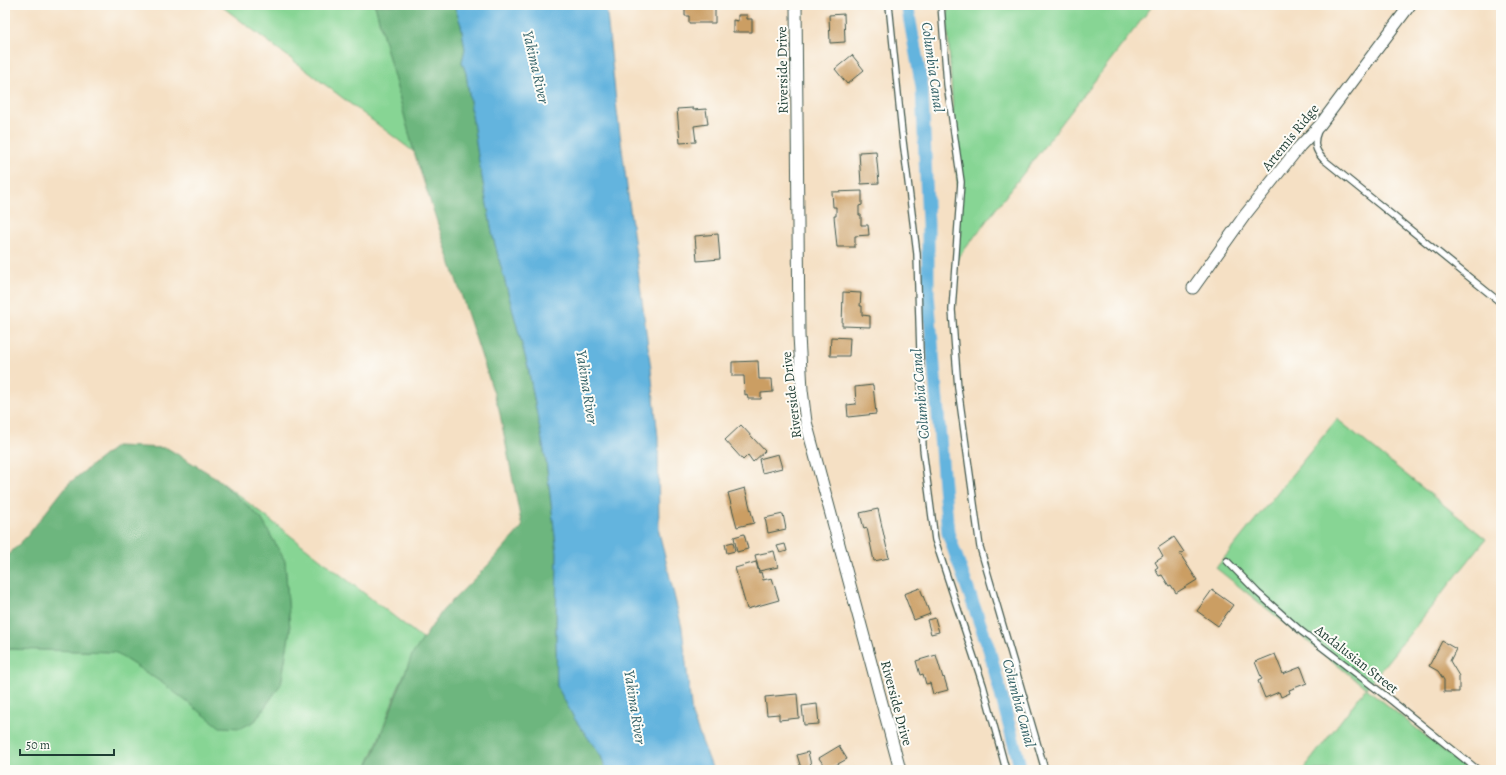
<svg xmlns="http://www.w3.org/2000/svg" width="1506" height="775" font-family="Alegreya,serif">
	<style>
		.green { fill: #87d594; stroke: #538964 }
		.forest { fill: #6db67e; stroke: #467a59 }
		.water { fill: #63b4de; stroke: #417889 }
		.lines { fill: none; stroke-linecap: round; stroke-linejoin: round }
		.canal { stroke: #63b4de; stroke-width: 13 }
		.building { fill: #cb9e63 }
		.service-casing { stroke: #3f554a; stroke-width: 8 }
		.minor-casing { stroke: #3f554a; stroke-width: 13 }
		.service { stroke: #fff; stroke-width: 5.5 }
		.minor { stroke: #fff; stroke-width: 11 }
		.labels { text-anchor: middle; stroke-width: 4; stroke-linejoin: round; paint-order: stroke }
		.street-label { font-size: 14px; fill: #1f3d34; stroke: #fdfcf7 }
		.water-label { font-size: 15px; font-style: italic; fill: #336167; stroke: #fdfcf7 }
	</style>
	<rect width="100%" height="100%" fill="#fdfcf7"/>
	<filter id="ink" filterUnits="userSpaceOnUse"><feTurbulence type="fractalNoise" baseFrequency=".025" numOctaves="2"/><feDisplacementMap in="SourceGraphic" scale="8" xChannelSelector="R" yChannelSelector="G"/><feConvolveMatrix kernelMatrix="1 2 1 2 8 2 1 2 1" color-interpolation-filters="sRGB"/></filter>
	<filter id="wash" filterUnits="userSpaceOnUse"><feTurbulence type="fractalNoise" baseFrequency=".012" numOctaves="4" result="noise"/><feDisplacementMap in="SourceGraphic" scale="16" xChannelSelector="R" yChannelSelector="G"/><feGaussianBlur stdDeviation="0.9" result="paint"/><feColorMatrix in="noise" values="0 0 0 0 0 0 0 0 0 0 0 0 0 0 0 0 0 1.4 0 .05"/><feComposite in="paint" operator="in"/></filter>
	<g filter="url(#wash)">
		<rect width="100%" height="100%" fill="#f5e0c4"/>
		<g class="green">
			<path d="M220,5H375L414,152Z"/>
			<path d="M948,5H1153L955,262L959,207L947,17Z"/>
			<path d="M1337,419L1486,539L1366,688L1468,770H1303L1366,688L1216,568Z"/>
			<path d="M215,477L423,639C397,678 386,728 365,770H5V651L10,649L114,652L161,682L255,721L281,684L290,630L285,561L261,518Z"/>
		</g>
		<g class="forest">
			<path d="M375,5H454L461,25L465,49L462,62L466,73L478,156L493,237L528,367L546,461L557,553L556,640L557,686L574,718L601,756L606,770H365L374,753L412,655L443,610L490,563L522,527L499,409L414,152Z"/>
			<path d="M116,446L167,448L215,477L261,518L285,561L290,630L281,684L255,721L241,728L220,727L161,682L114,652L10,649L5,651V558L28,535L68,484Z"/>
		</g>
		<path class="water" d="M454,5H606L617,111L651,369L658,437L659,532L682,628L692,715L713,770H606L601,756L574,718L557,686L556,640L557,553L546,461L528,367L493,237L478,156L466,73L462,62L465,49L461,25Z"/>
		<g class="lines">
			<path class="canal" d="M907,5L922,87L928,225V294L948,533L989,649L1021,770"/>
		</g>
		<g id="blocks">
			<g class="building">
				<path d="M685,5H708V7H715V23H689V16H685Z"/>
				<path d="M844,14L845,42L830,43L829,15Z"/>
				<path d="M738,15H747V19H752V32H733V20L738,21Z"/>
				<path d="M852,55L864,70L847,84L835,69Z"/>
				<path d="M693,108V110L706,109L708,124L694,126L696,142L680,143L677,109Z"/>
				<path d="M876,151L879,183L861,184L859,152Z"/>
				<path d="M862,191V205L859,206V215H861V225H868L869,235L855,236V247H837L834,216H836V207H833L832,192Z"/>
				<path d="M718,234L720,259L697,261L695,236Z"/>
				<path d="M843,292L861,293L860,306H862V315L870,316V327L842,326Z"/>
				<path d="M831,337L850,338L849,356H830Z"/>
				<path d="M758,361L759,379H772L773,392L761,393V399H748L747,394L745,395L744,376H732V362Z"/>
				<path d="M873,385L876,414L848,417L847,405L856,404L855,387Z"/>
				<path d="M741,425L765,451L753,462L748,455L743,460L725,440Z"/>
				<path d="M778,454L782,468L762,473L759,459Z"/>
				<path d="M745,488L754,523L737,527L728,493Z"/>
				<path d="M878,509L889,558L874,561L867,528L864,529L860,513Z"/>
				<path d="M783,514L786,529L768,533L765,518Z"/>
				<path d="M744,534L748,549L737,552L734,537Z"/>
				<path d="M1174,537L1184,552L1180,554L1197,580L1176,593L1171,585L1169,586L1162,575L1159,576L1155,569L1158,567L1155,562L1163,557L1158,548Z"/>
				<path d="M733,542L735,551L727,553L725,544Z"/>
				<path d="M785,544L787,551L780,553L777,546Z"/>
				<path d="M774,551L778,567L759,571L755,555Z"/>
				<path d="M756,562L759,573L761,572L763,580L772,578L779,600L747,609L735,568Z"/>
				<path d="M920,588L930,614L914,620L904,594Z"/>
				<path d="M1212,590L1233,605L1218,626L1197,611Z"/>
				<path d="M935,618L939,632L931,634L927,620Z"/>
				<path d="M1442,641L1456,649L1450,661L1459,676V692H1444V680L1438,671L1429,666Z"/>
				<path d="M1275,654L1283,674L1301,667L1307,683L1289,690L1290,693L1281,697L1279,692L1265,698L1258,681L1262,679L1255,662Z"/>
				<path d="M936,655L943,678L944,677L948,690L933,694L930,683L926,684L923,674L920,675L916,661Z"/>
				<path d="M797,694L799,718L779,720V714L767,715L765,697Z"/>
				<path d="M817,704L819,724L804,725L802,706Z"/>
				<path d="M839,746L847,759L827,770L819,758Z"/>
				<path d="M808,752L811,765L801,768L797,755Z"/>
			</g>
		</g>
	</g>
	<g filter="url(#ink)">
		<use href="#blocks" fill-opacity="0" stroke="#3f554a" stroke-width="1"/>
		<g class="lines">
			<defs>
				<g id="service">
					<path d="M889,5L902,133L917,254L923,449L935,540L983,685L1006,770"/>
					<path d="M941,5L947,84L961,182L952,310L958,388L980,547L1045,770"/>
					<path d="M1318,131C1313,143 1315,150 1323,159L1501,303"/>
					<path d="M1227,561L1258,593L1301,631L1387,697L1478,770"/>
				</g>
				<g id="minor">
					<path d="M796,5L799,335L802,390L806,422L900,770"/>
					<path d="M1193,288L1245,215L1300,146L1320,125L1410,5"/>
				</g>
			</defs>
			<use href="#service" class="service-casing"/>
			<use href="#minor" class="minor-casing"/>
			<use href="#service" class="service"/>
			<use href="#minor" class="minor"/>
		</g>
	</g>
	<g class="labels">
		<g class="street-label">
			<text transform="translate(782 70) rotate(-91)" y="5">Riverside Drive</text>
			<text transform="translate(1290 137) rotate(-51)" y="5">Artemis Ridge</text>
			<text transform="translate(791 395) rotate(-97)" y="5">Riverside Drive</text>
			<text transform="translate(1357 659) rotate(38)" y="5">Andalusian Street</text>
			<text transform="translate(897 703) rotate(75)" y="5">Riverside Drive</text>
		</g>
		<g class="water-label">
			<text transform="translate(536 67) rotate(77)" y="5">Yakima River</text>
			<text transform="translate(933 67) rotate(82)" y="5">Columbia Canal</text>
			<text transform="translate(587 387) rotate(81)" y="5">Yakima River</text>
			<text transform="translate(920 394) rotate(-95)" y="5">Columbia Canal</text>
			<text transform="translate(1019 703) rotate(75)" y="5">Columbia Canal</text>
			<text transform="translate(635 707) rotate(81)" y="5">Yakima River</text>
		</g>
	</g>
	<rect width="1506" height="775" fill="none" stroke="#fdfcf7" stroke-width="20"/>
	<path d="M20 749v6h94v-6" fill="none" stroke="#1f3d34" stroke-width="2"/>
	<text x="26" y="749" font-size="12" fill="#1f3d34" stroke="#fdfcf7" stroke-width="3" paint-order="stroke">50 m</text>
</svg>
